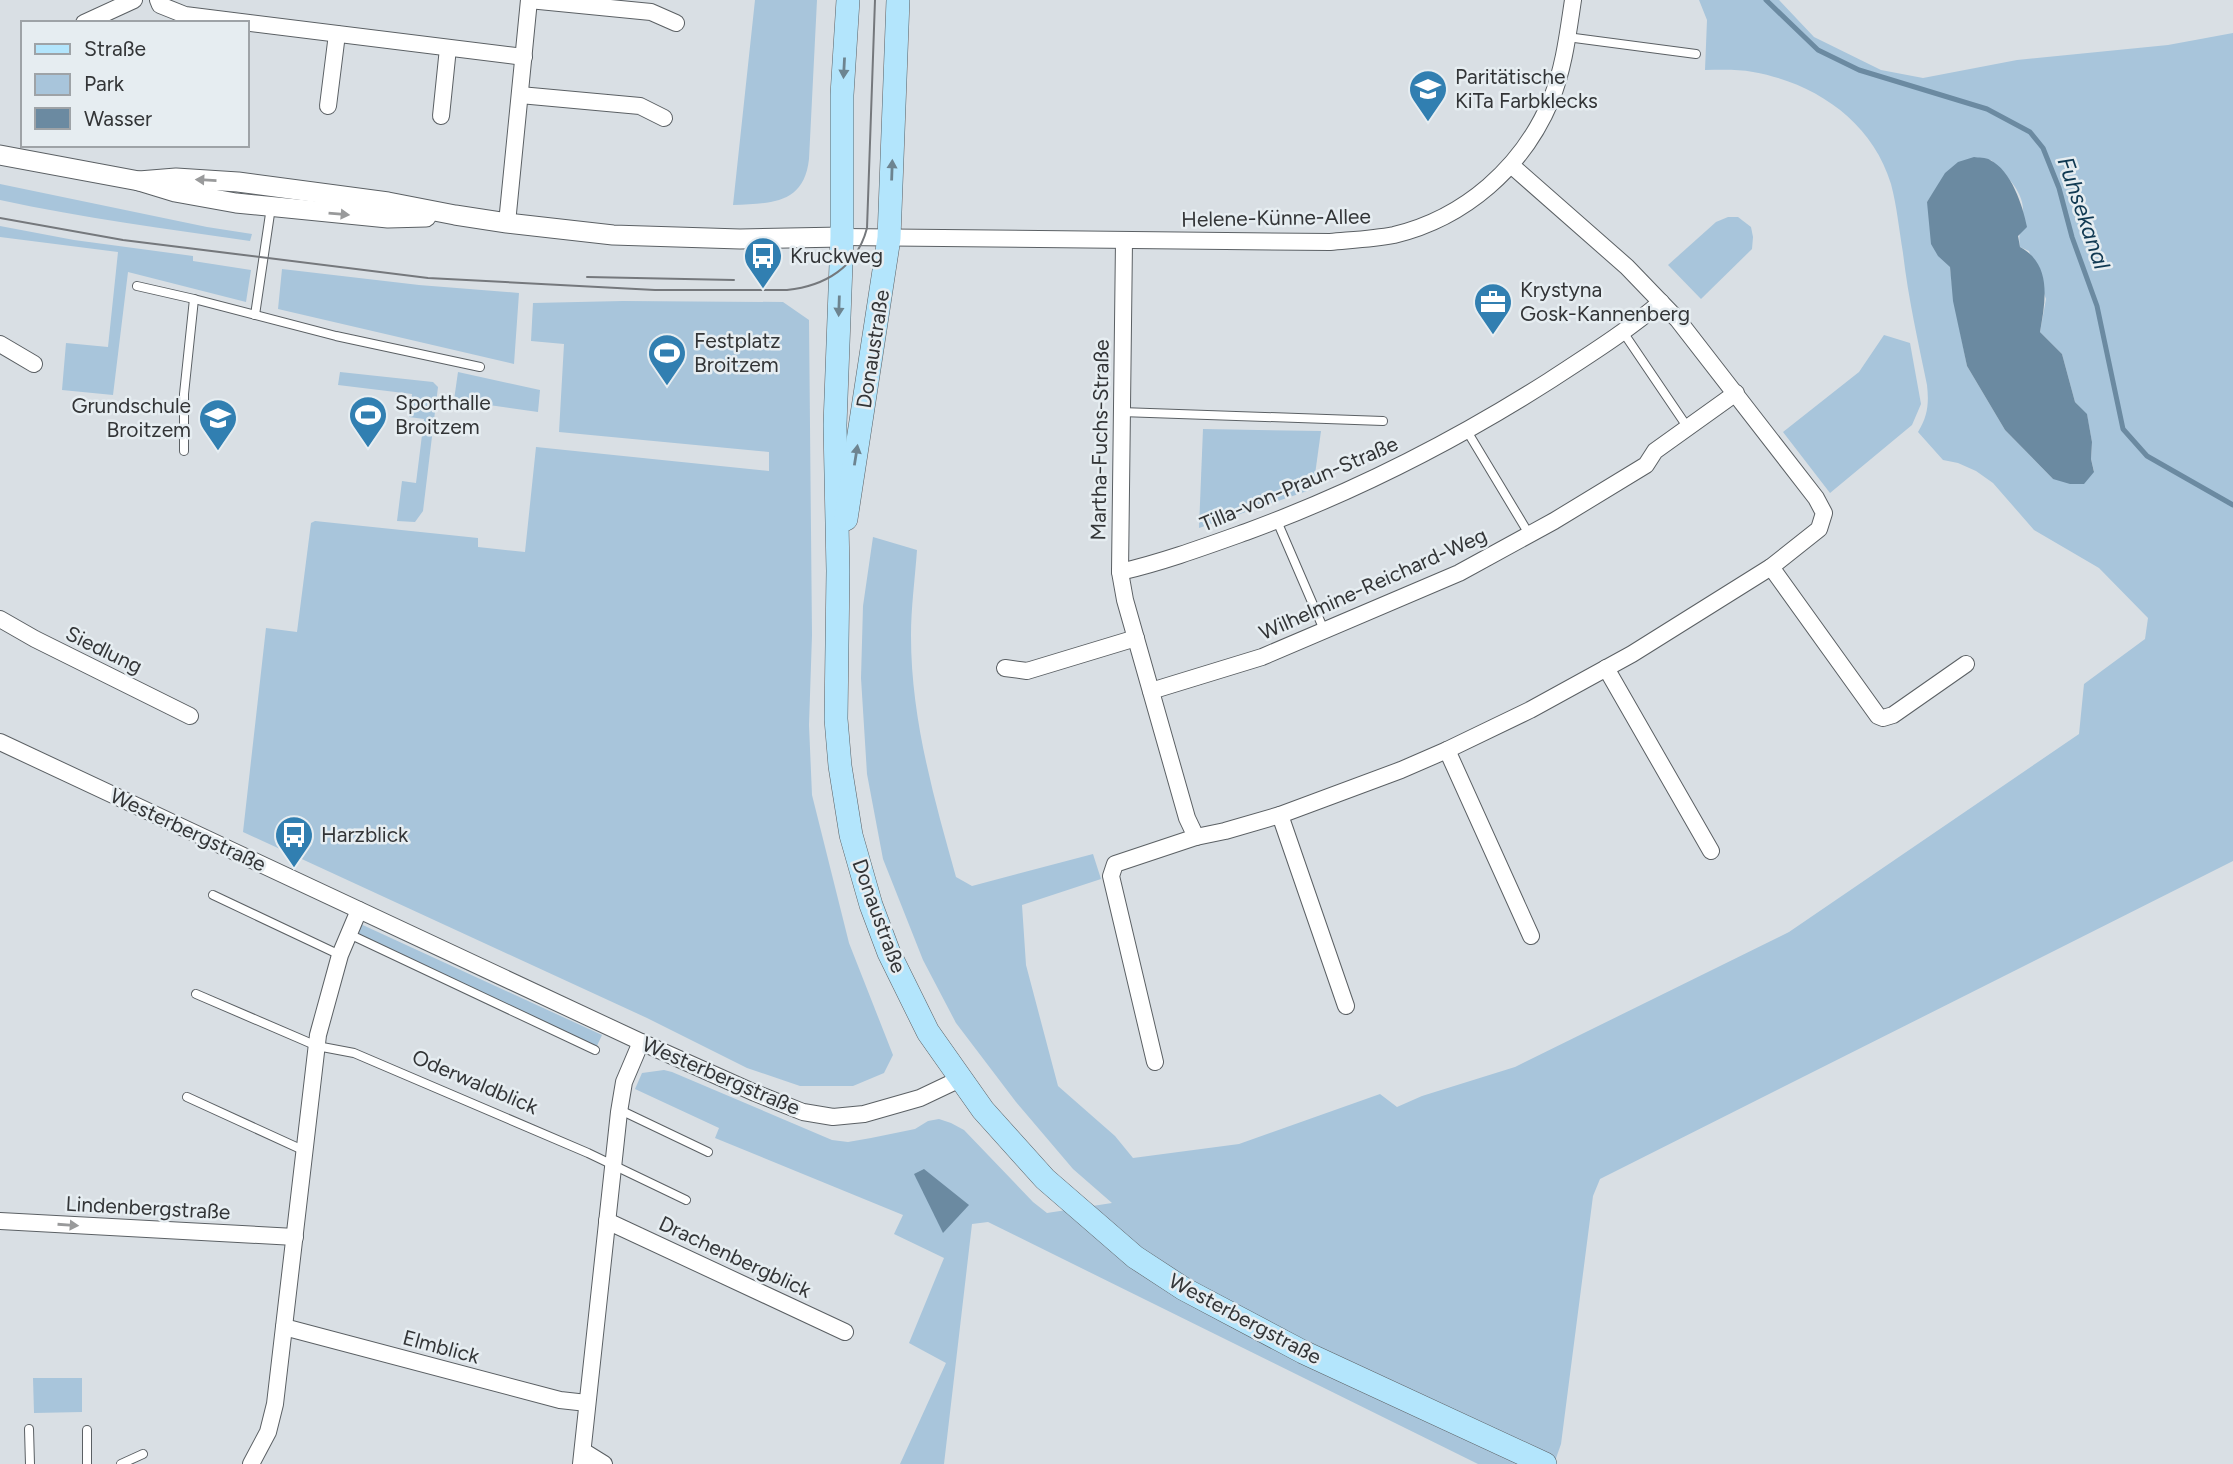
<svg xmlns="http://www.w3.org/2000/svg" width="2233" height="1464" font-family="Figtree,sans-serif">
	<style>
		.green { fill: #a8c5db; fill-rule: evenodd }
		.water { fill: #6b8aa1 }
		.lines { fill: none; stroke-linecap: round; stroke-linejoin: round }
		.stream { stroke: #6b8aa1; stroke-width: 5 }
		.service-casing { stroke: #5b6064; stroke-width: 10 }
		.minor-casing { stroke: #5b6064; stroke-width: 18 }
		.tertiary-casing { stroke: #5b6064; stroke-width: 21 }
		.secondary-casing { stroke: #5b6064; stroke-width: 24 }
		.service { stroke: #fff; stroke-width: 8 }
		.minor { stroke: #fff; stroke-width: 16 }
		.tertiary { stroke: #fff; stroke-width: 19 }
		.secondary { stroke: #b3e5fc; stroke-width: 23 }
		.tram { stroke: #75787c; stroke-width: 2 }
		.oneway { fill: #6d8490 }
		.oneway2 { fill: #999a9b }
		.labels { text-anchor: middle; stroke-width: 5; stroke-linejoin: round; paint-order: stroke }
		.poi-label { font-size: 21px; fill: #333537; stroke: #e6edf1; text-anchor: start }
		.street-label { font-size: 21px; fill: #333537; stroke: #e6edf1 }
		.water-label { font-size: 23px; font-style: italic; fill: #103952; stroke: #e6edf1 }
	</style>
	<rect width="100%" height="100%" fill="#d9dfe4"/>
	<g class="green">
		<path d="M755,0H817L809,159C804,205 770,203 733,205Z"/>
		<path d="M1699,0H1779L1814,37L1881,70L1923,78L2017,60L2168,45L2233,33V861L1600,1179L1593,1196L1561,1444L1554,1464H1478L988,1222L972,1224L944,1464H900L946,1363L909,1343L944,1258L894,1234L903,1215L715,1138L719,1128L635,1089L642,1073L664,1070L672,1072L832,1140L848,1142L871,1138L915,1129L928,1121L939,1119L951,1123L964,1130L1033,1202L1047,1213L1112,1203L1073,1169L1016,1102L956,1023L923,960L883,859L867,774L861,678L863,606L873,537L917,550C915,579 911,607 911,636C911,719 934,798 956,877L972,886L1093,854L1101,879L1022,905L1026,965L1058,1086L1115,1136L1133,1158L1239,1144L1380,1094L1397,1107L1422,1096L1515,1067L1789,932L2079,734L2084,684L2145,639L2148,618L2099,568L2034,530L1993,483L1976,471L1958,463L1943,460L1918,432C1928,416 1929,403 1927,385C1918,341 1908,297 1903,253C1899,229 1897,207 1891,184C1872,121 1815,83 1753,72C1737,69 1720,70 1705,70L1707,20ZM1991,160C2004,173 2025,192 2023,213C2021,225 2018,234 2020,247L2029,251L2046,299L2040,332L2062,354L2075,402L2087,415L2092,442L2091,459L2094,471L2053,479L2005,430L1967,366L1954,301L1950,267L1927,202L1936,189Z"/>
		<path d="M0,184L207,227L252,234L250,241C167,229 83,218 0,200Z"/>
		<path d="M1728,217H1738L1751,227L1753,237L1752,249L1701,299L1668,265L1716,222Z"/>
		<path d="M0,226L74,240L193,256V261L251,270L246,302L128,272L113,395L62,390L66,343L108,347L118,252L0,237Z"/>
		<path d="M282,269L419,285L519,293L514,364L278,309Z"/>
		<path d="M623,301L783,302L809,320L812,635L809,725L812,795L849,943L893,1055L884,1073L853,1086H800L747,1068L647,1018L243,832L266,628L297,632L311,523L315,521L478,538V547L525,552L536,447L769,471V452L559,432L564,344L531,341L533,303Z"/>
		<path d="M1884,335L1910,343L1921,404L1912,425L1830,493L1783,432L1859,372Z"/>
		<path d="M340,372L433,382L438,387L423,511L415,522L397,521L402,481L416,483L424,419L409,417L412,394L338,385Z"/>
		<path d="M458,372L540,390L538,412L454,400Z"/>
		<path d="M1203,429L1321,431L1313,489L1199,528Z"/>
		<path d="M354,921L602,1035L595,1050L349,934Z"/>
		<path d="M33,1378H82V1412L34,1413Z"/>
	</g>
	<g class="water">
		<path d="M1974,157C1978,158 1986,157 1990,160C2011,170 2023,206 2027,227L2018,236L2020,247C2053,265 2045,302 2040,332L2062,354L2075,402L2087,414L2092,442L2091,459L2094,472L2084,484H2070L2053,479L2005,430L1967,366L1953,301L1950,267L1938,256L1931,244L1927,202L1945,173L1958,162Z"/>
		<path d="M924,1169L969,1205L943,1233L914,1174Z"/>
	</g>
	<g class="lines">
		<path class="stream" d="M1766,0L1818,50L1859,70L1987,109L2030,132L2043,148L2059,188L2072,237L2097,306L2123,429L2147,456L2233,505"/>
		<defs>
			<g id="service">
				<path d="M1567,37L1696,54"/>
				<path d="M137,286L194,299L336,336L480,367"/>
				<path d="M255,315L271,207"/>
				<path d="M1623,332L1688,428"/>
				<path d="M1121,412L1383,421"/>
				<path d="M1467,431L1529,534"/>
				<path d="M184,451V394L194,299"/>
				<path d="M1277,521L1324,630"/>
				<path d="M213,895L340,955"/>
				<path d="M349,934L595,1050"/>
				<path d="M196,994L317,1046L354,1053L588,1153L686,1200"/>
				<path d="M187,1097L305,1151"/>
				<path d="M620,1110L708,1152"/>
				<path d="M29,1429L30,1464"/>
				<path d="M87,1430V1464"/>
				<path d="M121,1464L143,1454"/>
			</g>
			<g id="minor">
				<path d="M158,0L160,5L185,15L524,57"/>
				<path d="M529,0L651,12L676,23"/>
				<path d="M84,23L134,0"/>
				<path d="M520,95L640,106L664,118"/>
				<path d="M328,106L337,34"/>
				<path d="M441,116L448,48"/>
				<path d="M507,223L529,0"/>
				<path d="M842,237L1330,242C1351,240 1373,239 1394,235C1465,218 1523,167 1551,100C1564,68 1568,33 1573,0"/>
				<path d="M1124,241L1120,572L1125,600L1187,818L1196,837"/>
				<path d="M0,344L34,364"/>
				<path d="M1771,567L1878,716L1883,718L1893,715L1966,664"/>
				<path d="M1120,572C1163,562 1204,547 1246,532C1352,493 1453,442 1549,381C1587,356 1626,332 1661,302"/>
				<path d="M0,619L35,639L190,716"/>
				<path d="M1005,668L1027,671L1136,638"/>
				<path d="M1606,668L1711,851"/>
				<path d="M1151,691L1262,657L1459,573L1554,521L1646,465L1655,451L1736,393"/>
				<path d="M0,742L641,1042L755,1093L803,1112L833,1117L864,1114L920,1098L960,1079"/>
				<path d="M1447,750L1531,936"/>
				<path d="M1280,815L1346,1006"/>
				<path d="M1155,1062L1111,876L1115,864L1196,837L1225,831L1280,815L1401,770L1447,750L1530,710L1632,654L1771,567L1819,529L1824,513L1816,498L1678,320L1627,267L1511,165"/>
				<path d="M0,1221L295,1237"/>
				<path d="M607,1221L845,1332"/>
				<path d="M284,1327L560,1400L587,1403"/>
				<path d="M583,1451L604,1464"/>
				<path d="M251,1464L268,1432L275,1404L318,1035L340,955L359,910"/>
				<path d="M581,1464L619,1112L624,1082L641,1042"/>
			</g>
			<g id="tertiary">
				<path d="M0,155L139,181L175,192L236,203L388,218L426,217"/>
				<path d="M139,181L176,178L238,182L388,202L455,215L507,223L613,235L740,239L842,237"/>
			</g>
			<g id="secondary">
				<path d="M848,0L842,95V237L835,425L838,571L836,719L840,766L851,835L871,905L889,953L928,1032L983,1110L1045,1179L1135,1257L1184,1289L1303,1352L1545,1464"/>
				<path d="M846,519L889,238L898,0"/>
			</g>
		</defs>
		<use href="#service" class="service-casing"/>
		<use href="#minor" class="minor-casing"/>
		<use href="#tertiary" class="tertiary-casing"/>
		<use href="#secondary" class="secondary-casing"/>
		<use href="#service" class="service"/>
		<use href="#minor" class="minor"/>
		<use href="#tertiary" class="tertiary"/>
		<use href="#secondary" class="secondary"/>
		<g class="tram">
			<path d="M0,218L123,240L428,278L655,290H787C825,286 857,267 867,228L875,0"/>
			<path d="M587,277L734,280"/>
		</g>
	</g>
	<defs><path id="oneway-solid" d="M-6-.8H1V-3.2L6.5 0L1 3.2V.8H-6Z" transform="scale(1.75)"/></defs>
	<g class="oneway">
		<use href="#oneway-solid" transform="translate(844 68) rotate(93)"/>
		<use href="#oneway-solid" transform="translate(892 170) rotate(-88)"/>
		<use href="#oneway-solid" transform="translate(839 306) rotate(92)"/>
		<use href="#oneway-solid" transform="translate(856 455) rotate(-81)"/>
	</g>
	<g class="oneway2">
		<use href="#oneway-solid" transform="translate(206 180) rotate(-177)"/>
		<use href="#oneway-solid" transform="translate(339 214) rotate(5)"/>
		<use href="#oneway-solid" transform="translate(68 1225) rotate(4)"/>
	</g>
	<defs>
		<symbol id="school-pin" viewBox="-11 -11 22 30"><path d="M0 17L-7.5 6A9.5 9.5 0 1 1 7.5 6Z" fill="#317fb1" stroke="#e6edf1"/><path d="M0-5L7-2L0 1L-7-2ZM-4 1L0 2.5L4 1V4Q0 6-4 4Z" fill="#fff"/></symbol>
		<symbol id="bus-pin" viewBox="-11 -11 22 30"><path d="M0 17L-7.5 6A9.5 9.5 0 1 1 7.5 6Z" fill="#317fb1" stroke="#e6edf1"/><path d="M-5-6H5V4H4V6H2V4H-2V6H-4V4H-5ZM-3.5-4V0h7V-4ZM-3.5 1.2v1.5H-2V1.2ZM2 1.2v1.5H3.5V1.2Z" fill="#fff"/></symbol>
		<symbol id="office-pin" viewBox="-11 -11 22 30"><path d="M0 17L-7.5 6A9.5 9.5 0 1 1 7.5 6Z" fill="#317fb1" stroke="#e6edf1"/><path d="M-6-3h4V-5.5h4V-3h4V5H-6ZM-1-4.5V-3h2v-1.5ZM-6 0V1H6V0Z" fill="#fff"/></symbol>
		<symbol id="stadium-pin" viewBox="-11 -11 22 30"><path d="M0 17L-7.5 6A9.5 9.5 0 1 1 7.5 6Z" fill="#317fb1" stroke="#e6edf1"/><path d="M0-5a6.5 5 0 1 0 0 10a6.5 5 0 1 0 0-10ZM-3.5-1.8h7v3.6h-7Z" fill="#fff"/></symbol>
	</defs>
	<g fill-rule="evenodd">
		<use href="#school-pin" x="1406" y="67" width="44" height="60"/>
		<use href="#bus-pin" x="741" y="234" width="44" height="60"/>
		<use href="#office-pin" x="1471" y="280" width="44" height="60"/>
		<use href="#stadium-pin" x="645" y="331" width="44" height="60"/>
		<use href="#stadium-pin" x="346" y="393" width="44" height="60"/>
		<use href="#school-pin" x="196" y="396" width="44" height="60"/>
		<use href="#bus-pin" x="272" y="813" width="44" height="60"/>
	</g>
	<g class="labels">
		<g class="poi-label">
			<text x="1455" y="84">Paritätische<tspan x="1455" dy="24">KiTa Farbklecks</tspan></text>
			<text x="790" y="263">Kruckweg</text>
			<text x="1520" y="297">Krystyna<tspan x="1520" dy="24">Gosk-Kannenberg</tspan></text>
			<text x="694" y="348">Festplatz<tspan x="694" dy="24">Broitzem</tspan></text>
			<text x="395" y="410">Sporthalle<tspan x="395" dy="24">Broitzem</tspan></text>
			<text x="191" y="413" text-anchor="end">Grundschule<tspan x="191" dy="24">Broitzem</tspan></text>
			<text x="321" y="842">Harzblick</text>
		</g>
		<g class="street-label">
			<text transform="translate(1276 218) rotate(-1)" y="7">Helene-Künne-Allee</text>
			<text transform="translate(873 349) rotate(-81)" y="7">Donaustraße</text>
			<text transform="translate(1100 440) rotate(-89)" y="7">Martha-Fuchs-Straße</text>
			<text transform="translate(1299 484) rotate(-23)" y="7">Tilla-von-Praun-Straße</text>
			<text transform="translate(1373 584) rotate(-24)" y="7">Wilhelmine-Reichard-Weg</text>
			<text transform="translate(104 650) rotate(26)" y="7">Siedlung</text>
			<text transform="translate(188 830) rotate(25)" y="7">Westerbergstraße</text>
			<text transform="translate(879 916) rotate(70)" y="7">Donaustraße</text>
			<text transform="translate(721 1076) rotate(23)" y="7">Westerbergstraße</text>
			<text transform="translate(475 1082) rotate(23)" y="7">Oderwaldblick</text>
			<text transform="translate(148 1208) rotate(3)" y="7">Lindenbergstraße</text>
			<text transform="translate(735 1257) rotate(25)" y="7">Drachenbergblick</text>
			<text transform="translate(1245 1319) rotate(28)" y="7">Westerbergstraße</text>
			<text transform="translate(441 1347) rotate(15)" y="7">Elmblick</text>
		</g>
		<g class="water-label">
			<text transform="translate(2084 213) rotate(71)" y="8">Fuhsekanal</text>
		</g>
	</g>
	<rect x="21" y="21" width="228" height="126" fill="#e6edf1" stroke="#9ea3a7" stroke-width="2"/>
	<rect x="35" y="44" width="35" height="10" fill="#b3e5fc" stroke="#9ea3a7" stroke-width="2"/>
	<text x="84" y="56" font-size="21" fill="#333537">Straße</text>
	<rect x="35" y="74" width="35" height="21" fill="#a8c5db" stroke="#9ea3a7" stroke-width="2"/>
	<text x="84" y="91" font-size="21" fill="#333537">Park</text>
	<rect x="35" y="108" width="35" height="21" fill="#6b8aa1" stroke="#9ea3a7" stroke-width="2"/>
	<text x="84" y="126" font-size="21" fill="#333537">Wasser</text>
</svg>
